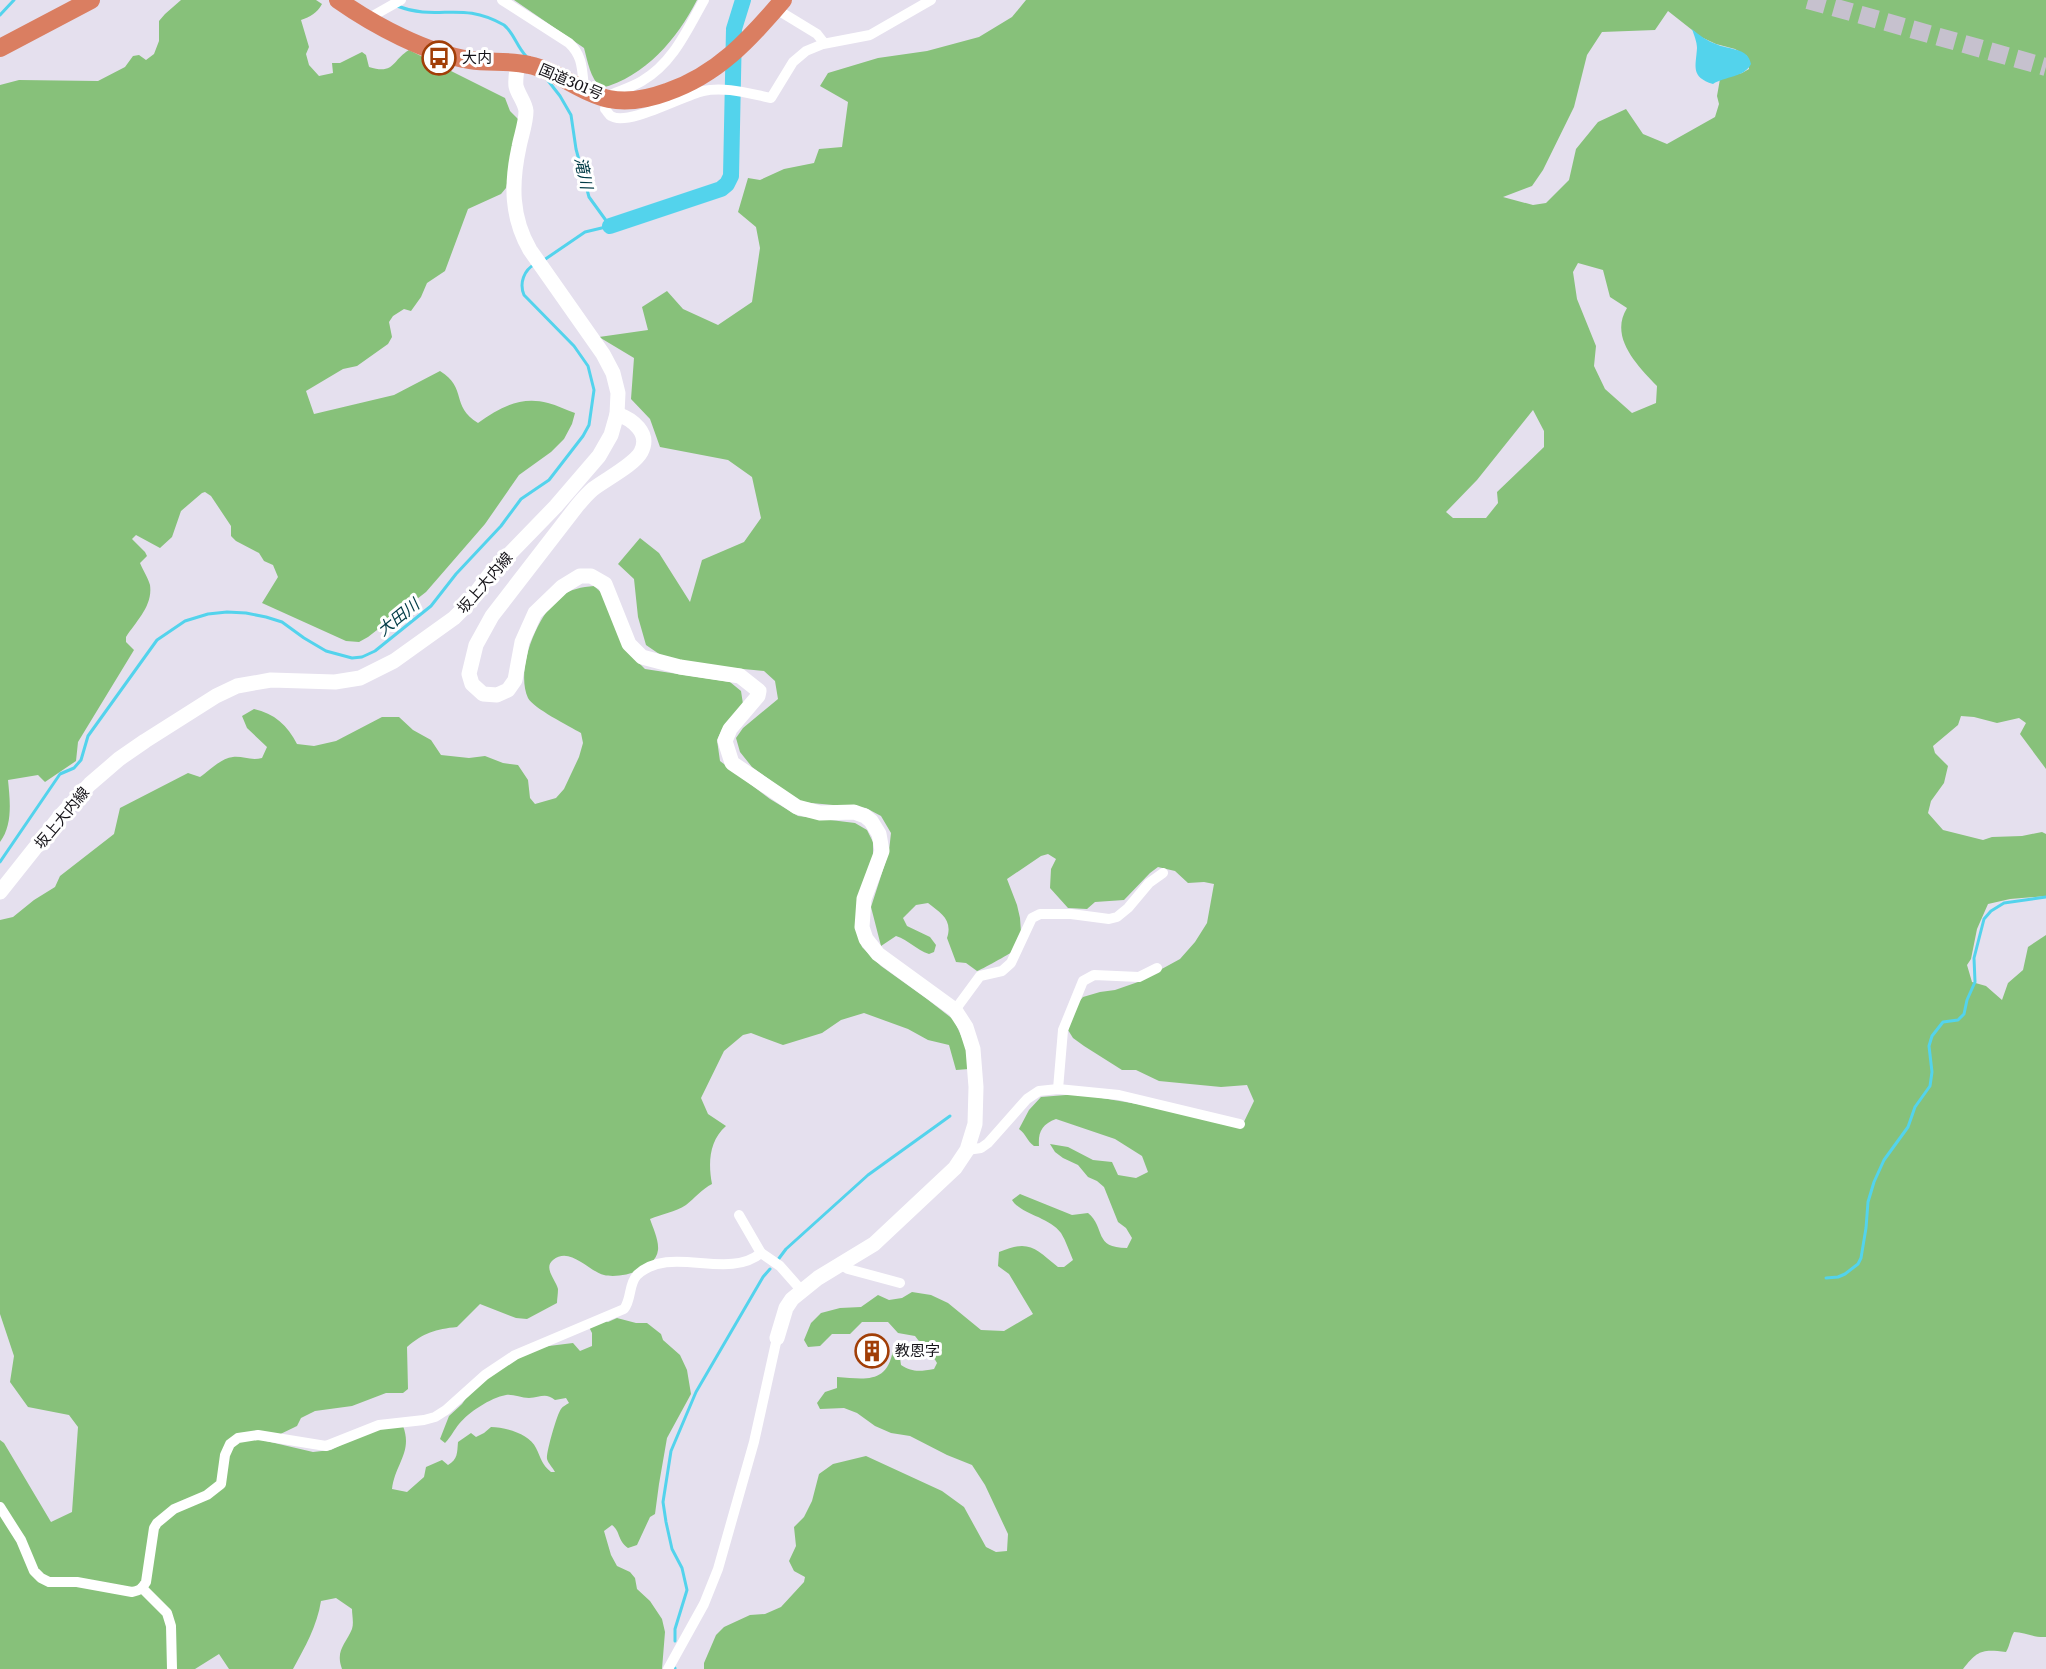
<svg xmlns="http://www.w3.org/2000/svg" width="2046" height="1669" font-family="Literata,'Noto Sans JP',serif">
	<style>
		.forest { fill: #87c17a; fill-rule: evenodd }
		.water { fill: #53d3ec }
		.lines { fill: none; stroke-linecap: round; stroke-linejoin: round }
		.stream { stroke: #53d3ec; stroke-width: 3 }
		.river { stroke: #53d3ec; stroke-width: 16 }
		.highway-tunnel { stroke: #c6c1ce; stroke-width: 18; stroke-dasharray: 18 9; stroke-linecap: butt }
		.street { stroke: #fff; stroke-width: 10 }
		.secondary { stroke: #fff; stroke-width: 15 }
		.highway { stroke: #da7e61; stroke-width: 18 }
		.labels { text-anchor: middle; stroke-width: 6; stroke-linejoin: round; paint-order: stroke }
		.poi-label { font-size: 15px; fill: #151318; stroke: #fff; text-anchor: start }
		.street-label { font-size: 15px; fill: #151318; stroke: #fff }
		.water-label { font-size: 16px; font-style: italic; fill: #003b46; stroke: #fff }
	</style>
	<rect width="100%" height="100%" fill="#e5e0ee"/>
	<g class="forest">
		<path d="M181,0H316L322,4C317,13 310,17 301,20L309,47L306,54L309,65L319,76L333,73L332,63H340L362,52L366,55L369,67C395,75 392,60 409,50L505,98L510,111L520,121L506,188L501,194L468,209L445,271L427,283L421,297L411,311L404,309L393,316L389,322L392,337L388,344L357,366L343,369L306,391L314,414L394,395L440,371C468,388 450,406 478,423C500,407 521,396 548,403C557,405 566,410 575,413L572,424L564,439L551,452L519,475L485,524L426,592L368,637L359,642L346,641L262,603L278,577L273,565L264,561L259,553L236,541L231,536V526L211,496L205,492L202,493L181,511L172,537L160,548L136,535L132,539L145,552L147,556L140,563C143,570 148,578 150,585C153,606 136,621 126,637V642L134,650L78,742L76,761L45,782L38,775L8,780C10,800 13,825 0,842V85L19,80L98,81L125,67L133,56L139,55L146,60L154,54L159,41V21L165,14Z"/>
		<path d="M514,0H697C677,39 645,77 601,88C590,77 588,63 584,48Z"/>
		<path d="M1026,0H2046V769L2020,734L2026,723L2019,718L1997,723L1974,717L1961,716L1958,725L1933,746L1935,753L1948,766L1944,783L1931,801L1928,813L1943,830L1983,840L1992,837L2022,836L2042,832L2046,834V896L2010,899L1988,904L1977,929L1971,959L1967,965L1972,982L1986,986L2002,1000L2008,983L2023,970L2028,947L2046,935V1637C2034,1638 2025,1632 2014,1632C2010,1639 2010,1645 2006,1652C1982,1649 1978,1650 1963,1669H704V1663L716,1635L724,1627L750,1615L765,1614L781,1607L804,1582L805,1577L794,1571L789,1561L796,1546L794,1527L804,1517L812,1501L819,1474L833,1464L866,1456L942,1491L964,1507L986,1547L996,1552L1007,1551L1008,1534L985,1485L972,1465L947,1455L910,1436L891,1433L875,1426L857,1413L844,1408L820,1409L817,1403L825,1392L837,1388V1377C866,1379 887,1384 893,1350L900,1358L901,1365C913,1373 921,1371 934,1369L937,1363C931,1352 922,1346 915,1336L898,1333L888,1322H862L850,1334H832L820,1346L808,1347L804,1340L811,1323L821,1313L840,1308L861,1307L878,1295L889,1300L902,1298L912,1292L931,1295L948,1303L981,1330L1004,1331L1033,1314L1009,1274L998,1266L999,1252C1029,1239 1035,1248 1058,1267H1064L1073,1260C1069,1251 1066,1241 1061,1233C1049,1217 1020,1214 1012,1200L1020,1194L1072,1215L1088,1213C1106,1228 1093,1248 1127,1248L1132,1238L1126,1228L1118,1222L1104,1187L1097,1181L1088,1177L1078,1165L1063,1158L1055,1152L1050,1144L1068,1147L1093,1160L1112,1162L1118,1175L1136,1178L1148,1172L1142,1156L1115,1139L1056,1119C1042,1124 1038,1132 1039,1146H1034C1027,1141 1026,1134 1019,1129L1029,1110L1041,1097L1078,1094L1161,1108L1241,1128L1254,1101L1247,1085L1221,1087L1159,1081L1136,1070H1122L1084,1046L1073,1038L1068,1030L1077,1004L1083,997L1100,992L1115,990L1138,982L1180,959L1195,942L1207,923L1214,884L1204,882L1188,883L1175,871L1158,867L1150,873L1124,900L1095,902L1087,909L1068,908L1050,888L1051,869L1056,859L1048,854L1041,856L1007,879L1017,905L1020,918L1021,932L1014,951C1009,954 981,970 977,971L966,963L956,962L947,938C953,920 941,913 928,903L916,905L903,918L907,926L930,937L936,945L934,952L929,954C916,950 909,940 896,936L881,946L871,907L889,851L891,833L881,816L866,808L800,802L752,767L740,752L736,738L743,728L778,699L775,681L764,671L692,664L665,658L646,645L638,617L634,579L618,564L640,538L659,553L690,602L702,560L744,542L761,518L752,477L728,460L660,447L650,419L631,399L634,358L599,337L648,330L642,307L667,291L683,309L718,325L752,302L760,248L756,227L738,212L748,178L760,180L784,169L814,163L819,149L842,147L848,102L820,86L828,73L878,58L927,51L979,37L1012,17ZM1668,11L1701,37L1716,44L1735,49L1747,56L1749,69L1742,73L1720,79L1717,96L1719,104L1715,117L1667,144L1643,134L1626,109L1598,122L1576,149L1569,180L1546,203L1533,205L1503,197L1532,186L1543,170L1574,107L1587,55L1602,32L1655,30ZM1578,263L1603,270L1610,297L1627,308C1609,337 1637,365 1657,386L1656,403L1632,413L1605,389L1594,366L1596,346L1577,299L1573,272ZM1533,410L1544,431V447L1497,492L1498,503L1486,518H1453L1446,512L1477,480Z"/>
		<path d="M594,586L605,596L634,658L645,669L730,682L741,691L743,704L722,729L717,740L720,761L770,799L798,816L855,823L867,830L873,842V856L855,926L862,947L881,966L927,999L954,1020L967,1049L969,1069L956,1070L949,1045L928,1040L908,1029L864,1013L841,1020L822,1033L783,1045L751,1033L743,1035L724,1051L701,1098L708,1114L726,1126C709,1141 708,1163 712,1184C702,1189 695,1198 686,1205C675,1212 662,1214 650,1219C653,1228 659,1240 658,1250C656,1270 620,1279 604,1275C588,1271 570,1246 553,1260C543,1268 556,1280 558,1289C558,1294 557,1299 557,1303L527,1319L516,1318L480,1304L457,1327C436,1329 423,1333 407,1347L408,1389L403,1393H386L352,1406L315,1411L301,1418L297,1426L266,1441L313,1452L331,1450L368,1431L403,1426C413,1452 395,1464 392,1489L407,1492L424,1477L426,1467L442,1460L448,1465C458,1459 457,1453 458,1442L471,1433L476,1437L484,1433L491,1427C505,1427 530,1434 536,1448C541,1458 542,1465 551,1472H555C553,1468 548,1463 547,1459C546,1453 557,1414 561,1409C563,1406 566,1405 569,1403L566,1398L555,1400C545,1392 540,1398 529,1398C521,1398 513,1394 506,1395C490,1398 469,1412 459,1424C454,1430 451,1437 445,1443L440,1439L449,1416L462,1404L473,1388L505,1365L541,1347L573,1343L580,1351L592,1346V1333L589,1327L603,1320L608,1322L617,1318L636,1323H647L661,1334L663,1340L680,1355L687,1370L691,1394L667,1438L659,1484L655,1514L650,1517L637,1545L628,1548C617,1540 621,1532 612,1525L604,1531L611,1555L617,1566L630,1572L635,1578L637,1589L650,1601L662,1619L665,1632L662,1669H342C335,1650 346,1644 352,1629C354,1623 352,1615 352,1609L336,1598L321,1601C317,1626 305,1647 293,1669H229L219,1654L195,1669H0V1440L4,1443L51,1522L72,1512L78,1427L69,1415L28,1407L10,1382L14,1356L0,1314V920L13,917L34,900L55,887L60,876L114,834L120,808L188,773L200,777C209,771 221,758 233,757C243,756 251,761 262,758L267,747L247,728L242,716L254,709C274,713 288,726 297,744L314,746L336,741L382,717H399L413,730L431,740L441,755L469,758L485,756L503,763L518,765L528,780L530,798L535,804L556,798L564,789L579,757L583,743L581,733C569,726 533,708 528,698C515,670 537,615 560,597C570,589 582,587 594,586Z"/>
	</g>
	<path class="water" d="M1692,29C1699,35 1707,41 1716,44C1728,50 1748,47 1751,64C1744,78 1725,76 1713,84C1690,77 1696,66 1697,48C1697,42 1694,35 1692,29Z"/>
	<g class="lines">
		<g class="stream">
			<path d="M397,6C439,22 460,0 504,25C514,33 517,47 526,56"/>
			<path d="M0,15L14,0"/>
			<path d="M544,260L585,232L610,226L589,197L576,149L571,115L560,96L546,78"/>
			<path d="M0,862L60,774L74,768L81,760L88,736L157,640L185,621L208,614L227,612L246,613L266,617L282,622L304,638L326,651L352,658L362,657L375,651L431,606L456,574L501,526L521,499L549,480L583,436L589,425L594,390L588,366L574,346L524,295C519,283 524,270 535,264"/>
			<path d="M777,1261L786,1249L868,1175L950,1116"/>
			<path d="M1826,1278L1838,1277L1845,1274L1858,1264L1861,1258L1866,1228L1868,1202L1874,1182L1884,1160L1908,1127L1915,1107L1930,1086L1932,1072L1929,1046L1932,1036L1943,1022L1958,1020L1964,1014L1967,1000L1975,982L1974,958L1984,919L1991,911L2004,903L2046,897"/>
			<path d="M675,1641V1629L687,1590L682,1568L672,1549L666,1522L663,1502L671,1451L696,1392L763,1277L770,1269"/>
			<path d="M675,1668V1669"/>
		</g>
		<path class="river" d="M610,226L721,189L727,184L731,176L734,29L743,0"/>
		<path class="highway-tunnel" d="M1808,0L2046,67"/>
		<g class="street">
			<path d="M502,0L569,43C583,56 582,70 584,88"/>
			<path d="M776,9L817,34L824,43"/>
			<path d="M369,18L401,0"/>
			<path d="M608,96C619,91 632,87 642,81C673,63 687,30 704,0"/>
			<path d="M605,109C607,111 609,115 611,116C627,127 684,95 703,91C725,86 750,94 771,98L793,62L806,51L823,44L870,35L931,0"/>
			<path d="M955,1010L980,976L1002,971L1011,963L1032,918L1040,914H1071L1109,919L1117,917L1128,908L1149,883L1163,873"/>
			<path d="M1058,1089L1063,1030L1083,981L1094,975L1139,977L1157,968"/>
			<path d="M967,1150L981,1148L988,1143L1027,1099L1039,1091L1058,1089L1119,1095L1240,1124"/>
			<path d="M739,1215L761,1253L780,1266L802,1291"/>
			<path d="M840,1264L848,1269L900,1283"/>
			<path d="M0,1507L21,1540L34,1571L41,1578L49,1582H77L132,1592C139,1591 142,1589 146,1582L154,1528L157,1523L174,1509L207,1495L221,1484L225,1455L230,1444L238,1438L258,1435L326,1446L379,1425L424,1420L435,1417L446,1410L485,1375L515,1355L624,1309C632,1299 628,1285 637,1275C670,1244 727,1281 761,1253"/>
			<path d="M142,1588L167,1613L171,1626L172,1669"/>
			<path d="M668,1669L704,1604L718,1569L754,1442L777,1338"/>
		</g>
		<g class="secondary">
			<path d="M617,414C632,419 651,433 641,452C634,465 606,479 593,489C587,494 582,500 577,506L492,616L476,645L469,674L472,684L483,694L497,695L508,690L515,680L522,642L535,613L562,587L580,576H591L605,584L629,644L642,657L680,667L740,676L759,691L758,696L730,729L725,741L732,763L797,807L820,813L854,812L865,816L871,821L879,834L882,851L864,899L862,927L866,939L878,954L955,1010L966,1027L973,1049L976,1087L975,1124L967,1150L955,1168L874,1244L818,1278L792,1299L786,1308L777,1338"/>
			<path d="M0,892L62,814L90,784L119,759L145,741L216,696L237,686L271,680L335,682L360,678L394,661L454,618L466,606L490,574L556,506L599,456L611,435L617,414L618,393L613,373L603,354L530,250C511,217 511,184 519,147C521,136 526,123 526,111C525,102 518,95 516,86C515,78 517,70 518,63"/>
		</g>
		<g class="highway">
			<path d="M338,0C375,26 426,53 470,60C490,63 510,60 529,65C558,71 581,93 609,99C629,103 648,99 667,92C717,75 750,39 783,0"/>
			<path d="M0,48L91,0"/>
		</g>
	</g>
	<defs>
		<symbol id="bus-ring" viewBox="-11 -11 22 22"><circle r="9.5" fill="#fff" stroke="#a13e07" stroke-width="1.5"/><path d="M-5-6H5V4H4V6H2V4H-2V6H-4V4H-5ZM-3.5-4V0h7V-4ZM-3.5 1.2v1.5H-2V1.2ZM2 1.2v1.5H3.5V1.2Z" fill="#a13e07"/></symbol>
		<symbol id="building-ring" viewBox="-11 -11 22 22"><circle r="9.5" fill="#fff" stroke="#a13e07" stroke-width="1.5"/><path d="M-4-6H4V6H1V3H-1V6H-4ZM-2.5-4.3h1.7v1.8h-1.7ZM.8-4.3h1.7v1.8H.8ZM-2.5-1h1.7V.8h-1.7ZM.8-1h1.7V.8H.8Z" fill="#a13e07"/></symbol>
	</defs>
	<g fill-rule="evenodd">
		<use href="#bus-ring" x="420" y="39" width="38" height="38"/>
		<use href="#building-ring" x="853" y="1332" width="38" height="38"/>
	</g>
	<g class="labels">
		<g class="poi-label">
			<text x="462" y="63">大内</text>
			<text x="895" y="1356">教恩字</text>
		</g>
		<g class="street-label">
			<text transform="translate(571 82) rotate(23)" y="5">国道301号</text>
			<text transform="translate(485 583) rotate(-49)" y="5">坂上大内線</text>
			<text transform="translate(62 818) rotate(-50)" y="5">坂上大内線</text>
		</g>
		<g class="water-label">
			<text transform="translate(584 173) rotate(78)" y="6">滝川</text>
			<text transform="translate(398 617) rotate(-39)" y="6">大田川</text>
		</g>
	</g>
</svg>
